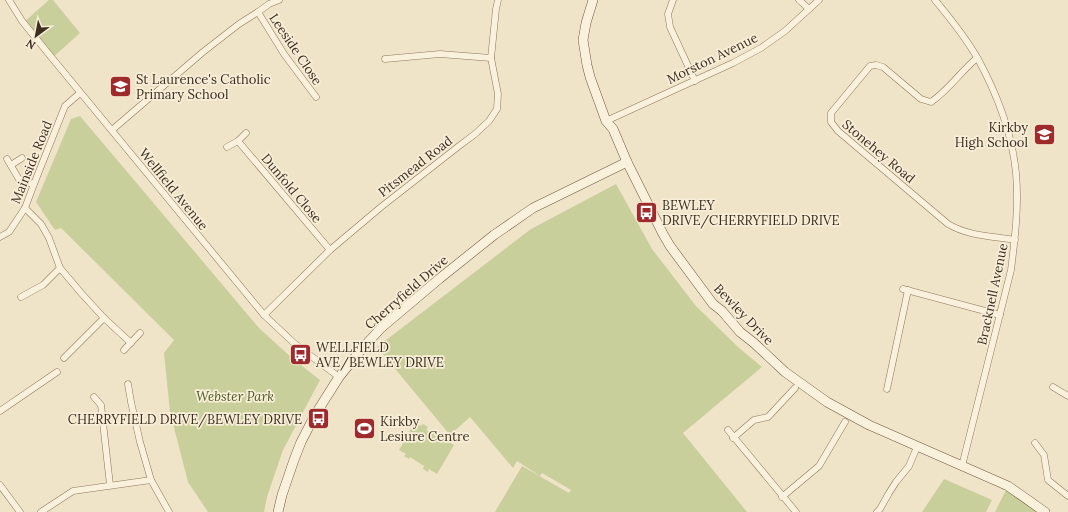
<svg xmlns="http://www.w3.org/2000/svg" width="1068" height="512" font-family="Lora,serif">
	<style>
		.green { fill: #c9cf9b }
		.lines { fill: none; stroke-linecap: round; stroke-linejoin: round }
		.street-casing { stroke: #8d765c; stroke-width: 7 }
		.secondary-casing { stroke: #6f573f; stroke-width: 10 }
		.street { stroke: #faf1dc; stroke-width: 6 }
		.secondary { stroke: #faf1dc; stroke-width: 9 }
		.labels { text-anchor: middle; stroke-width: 3.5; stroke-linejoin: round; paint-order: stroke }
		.street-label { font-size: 13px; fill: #3d2e20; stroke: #f7eed8 }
		.poi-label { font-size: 13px; fill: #3d2e20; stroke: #f7eed8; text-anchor: start }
		.park-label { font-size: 13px; font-style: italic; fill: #4d5a26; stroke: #f7eed8 }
	</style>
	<rect width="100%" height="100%" fill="#f0e4c8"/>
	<g class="green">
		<path d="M49,0H53L80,33L52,58L23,23Z"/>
		<path d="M80,116L259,328L292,358L320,380L283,450L267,497L264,512H208L188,482L170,412L164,353L174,340L61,228L55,230L36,202L71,119Z"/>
		<path d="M616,184L652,249L696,306L738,347L762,367L683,433L747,512H495L522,466L569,493L571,490L542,473L540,476L517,461L513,468L470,417L450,435L377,347L531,229Z"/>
		<path d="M415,422L421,426L423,424L428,427L426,430L441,438L444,435L449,438L447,441L454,445L437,474L429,469L428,472L423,469L424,466L410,457L409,459L404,456L406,454L399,450Z"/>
		<path d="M944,479L992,500L986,512H922Z"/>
		<path d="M1008,486L1043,512H995Z"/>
	</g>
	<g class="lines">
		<defs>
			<g id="street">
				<path d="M9,0L22,21L52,58L264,315L295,344L339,377"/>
				<path d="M673,0L668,14L670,27L695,81"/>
				<path d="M799,0L809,9"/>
				<path d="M935,0C950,18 966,38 978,59C997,94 1012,133 1016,173C1019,205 1015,238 1011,270L962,466"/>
				<path d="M258,12L284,54L316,97"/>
				<path d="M977,58C961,71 949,90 931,102L921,99L883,67L876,65L870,66L831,113V122L838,131L948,224C968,236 992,236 1015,240"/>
				<path d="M385,59L440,54L491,58"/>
				<path d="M606,121L733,63L761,48L785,31L819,0"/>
				<path d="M112,130L203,52L239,24L258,12L269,4L279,0"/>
				<path d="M238,141L330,250"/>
				<path d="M227,147L238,141L246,133"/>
				<path d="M7,159L20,181L34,184"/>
				<path d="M11,165L22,158"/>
				<path d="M25,208L41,224L49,238L60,268L82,294L104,318L131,343"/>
				<path d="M0,237L9,232L25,208L34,184L65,106L80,93"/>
				<path d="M903,289L1000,315"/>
				<path d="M21,297L43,285L60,268"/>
				<path d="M264,315L330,250L381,207L459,146L475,134L489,121L497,109L498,94L491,58L496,9L498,0"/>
				<path d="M124,350L140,333"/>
				<path d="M64,358L104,318"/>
				<path d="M128,384L131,402L140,442L151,480L169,512"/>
				<path d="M1053,387L1068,396"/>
				<path d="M887,389L908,290"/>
				<path d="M94,397L101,405L110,485"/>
				<path d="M0,411L57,372"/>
				<path d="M728,430L796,512"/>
				<path d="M733,438L754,420L768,417L795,388"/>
				<path d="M1035,443L1044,455L1048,480L1068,496"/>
				<path d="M0,485L20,512"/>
				<path d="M782,497L819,466L845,422"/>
				<path d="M41,512L73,491L151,480"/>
				<path d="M877,512L880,509L889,493L896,482L909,466L917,447"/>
			</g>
			<g id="secondary">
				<path d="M593,0L586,23L583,40L587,65L590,77L606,121L613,129L627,162L663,234L670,246L713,304L722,311L740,332L754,343L785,372L827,402L869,425L1008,486L1045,512"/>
				<path d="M278,512L282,495L294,460L301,442L315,415L339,377L360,351L381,328L439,279L494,235L533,208L627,162"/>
			</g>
		</defs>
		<use href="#street" class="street-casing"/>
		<use href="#secondary" class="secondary-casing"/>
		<use href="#street" class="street"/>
		<use href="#secondary" class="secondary"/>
	</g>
	<defs>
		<symbol id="school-square" viewBox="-11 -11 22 22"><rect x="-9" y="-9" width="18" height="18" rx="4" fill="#9e2a2b" stroke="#f7eed8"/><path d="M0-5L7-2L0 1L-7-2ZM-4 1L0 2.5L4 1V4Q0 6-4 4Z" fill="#fff"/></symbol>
		<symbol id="bus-square" viewBox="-11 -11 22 22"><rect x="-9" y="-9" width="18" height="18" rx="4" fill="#9e2a2b" stroke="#f7eed8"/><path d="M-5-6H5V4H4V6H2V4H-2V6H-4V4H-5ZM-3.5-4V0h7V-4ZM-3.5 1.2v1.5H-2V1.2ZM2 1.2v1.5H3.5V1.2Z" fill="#fff"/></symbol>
		<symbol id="stadium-square" viewBox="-11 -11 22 22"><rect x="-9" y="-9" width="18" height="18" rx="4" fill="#9e2a2b" stroke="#f7eed8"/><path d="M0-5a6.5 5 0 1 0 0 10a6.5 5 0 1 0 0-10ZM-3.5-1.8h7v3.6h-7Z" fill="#fff"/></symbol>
	</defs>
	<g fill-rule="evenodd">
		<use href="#school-square" x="108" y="74" width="25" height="25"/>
		<use href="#school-square" x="1032" y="122" width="25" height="25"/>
		<use href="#bus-square" x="634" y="200" width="25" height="25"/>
		<use href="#bus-square" x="288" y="342" width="25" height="25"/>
		<use href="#bus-square" x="306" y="406" width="25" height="25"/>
		<use href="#stadium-square" x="352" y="416" width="25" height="25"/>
	</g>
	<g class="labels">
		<g class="street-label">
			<text transform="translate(296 49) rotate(56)" y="5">Leeside Close</text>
			<text transform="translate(712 58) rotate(-26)" y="5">Morston Avenue</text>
			<text transform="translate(879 151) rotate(40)" y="5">Stonehey Road</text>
			<text transform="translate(31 162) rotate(-68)" y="5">Mainside Road</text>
			<text transform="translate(415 166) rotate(-38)" y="5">Pitsmead Road</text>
			<text transform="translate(292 188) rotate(50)" y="5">Dunfold Close</text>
			<text transform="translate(174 189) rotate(51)" y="5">Wellfield Avenue</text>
			<text transform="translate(406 292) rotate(-41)" y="5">Cherryfield Drive</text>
			<text transform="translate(992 294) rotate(-78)" y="5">Bracknell Avenue</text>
			<text transform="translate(744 314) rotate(46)" y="5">Bewley Drive</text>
		</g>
		<g class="poi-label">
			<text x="136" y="84">St Laurence's Catholic<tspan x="136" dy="15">Primary School</tspan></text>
			<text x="1028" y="132" text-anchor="end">Kirkby<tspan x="1028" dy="15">High School</tspan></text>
			<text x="662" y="210">BEWLEY<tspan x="662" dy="15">DRIVE/CHERRYFIELD DRIVE</tspan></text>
			<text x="316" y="352">WELLFIELD<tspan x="316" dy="15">AVE/BEWLEY DRIVE</tspan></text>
			<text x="302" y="424" text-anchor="end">CHERRYFIELD DRIVE/BEWLEY DRIVE</text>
			<text x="380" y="426">Kirkby<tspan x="380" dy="15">Lesiure Centre</tspan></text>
		</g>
		<g class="park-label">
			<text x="235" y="401">Webster Park</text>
		</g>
	</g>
	<g transform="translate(36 36) rotate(212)" stroke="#f7eed8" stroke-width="3" paint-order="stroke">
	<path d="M0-3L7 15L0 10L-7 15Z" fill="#3d2e20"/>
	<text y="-6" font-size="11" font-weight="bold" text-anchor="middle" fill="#3d2e20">N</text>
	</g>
</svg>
